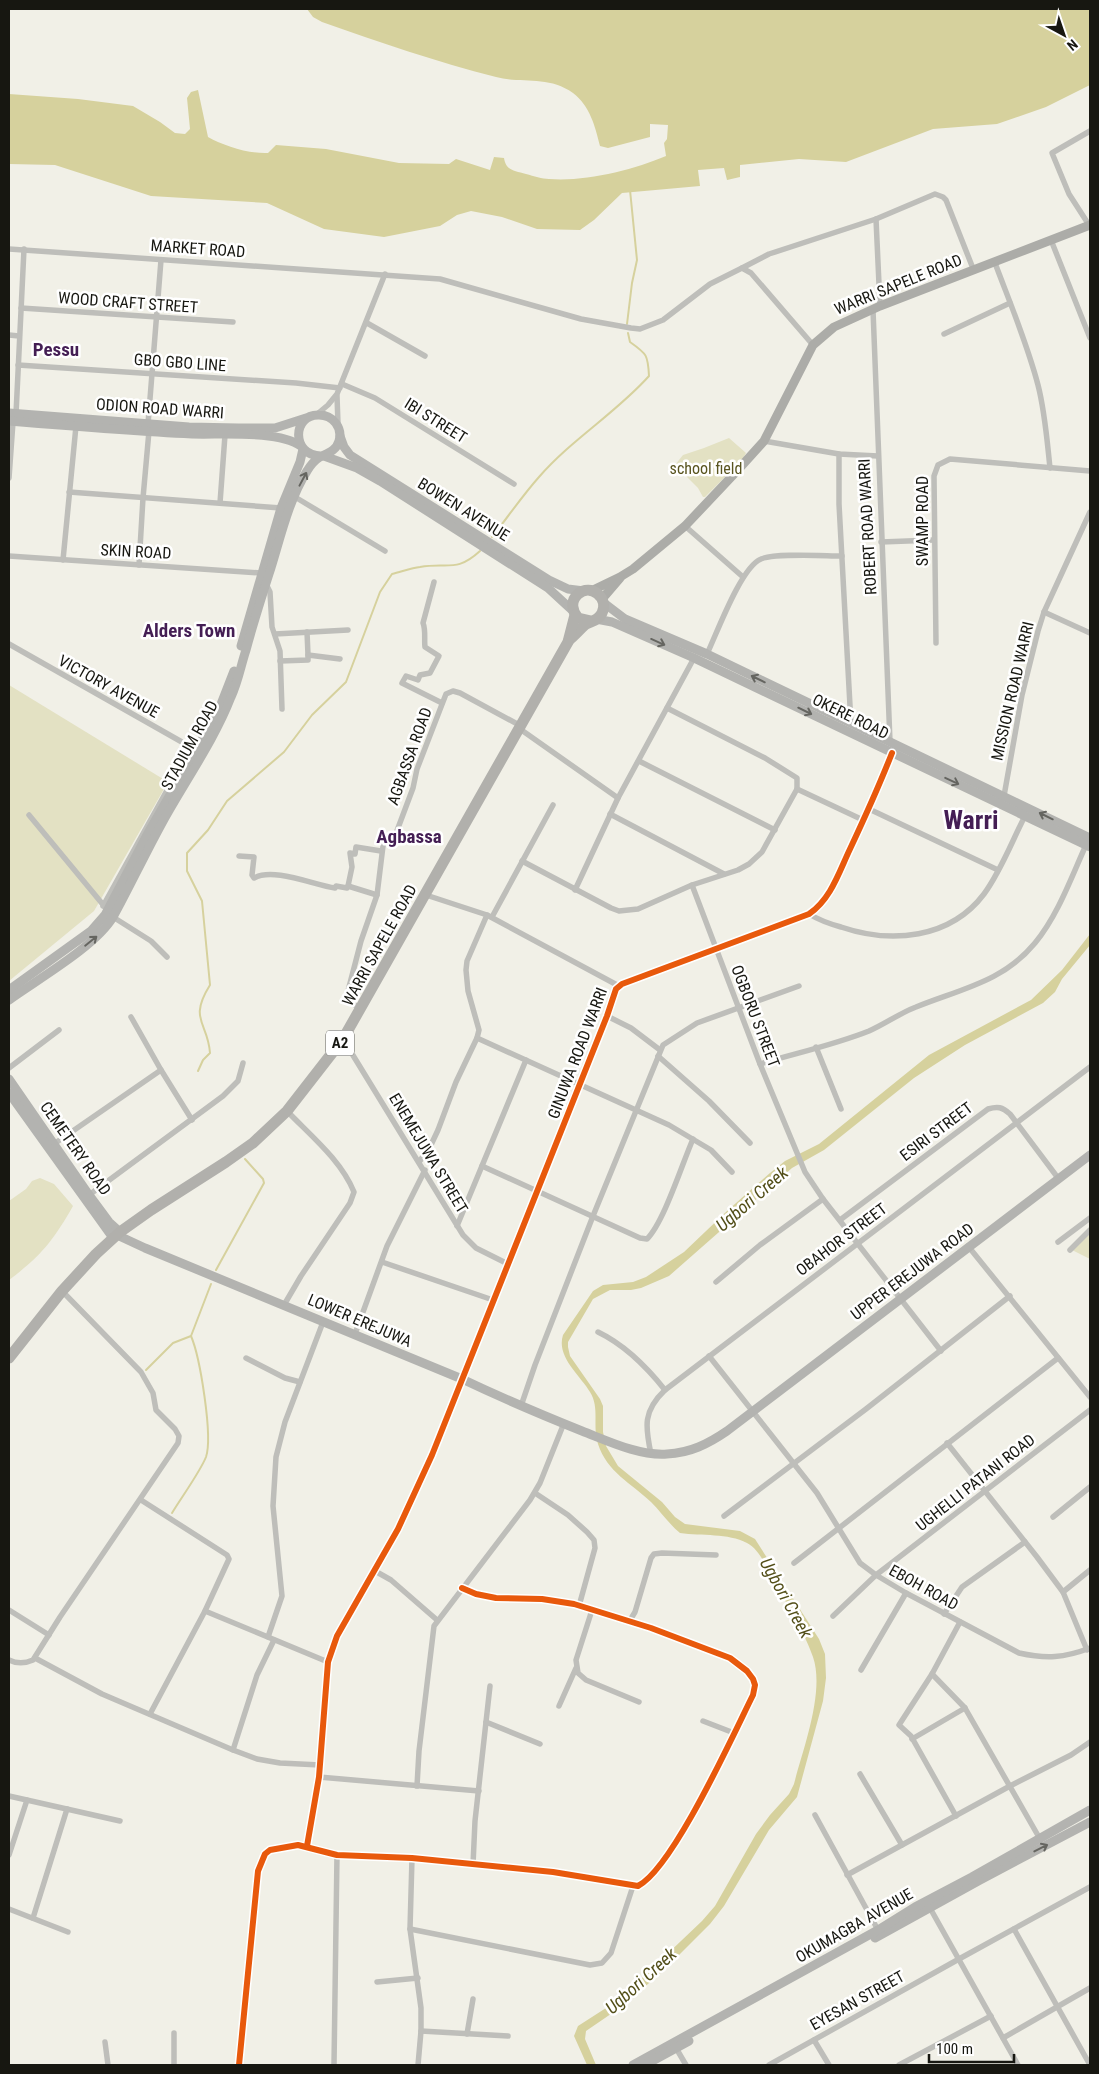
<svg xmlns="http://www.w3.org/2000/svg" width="1099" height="2074" font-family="'Roboto Condensed',sans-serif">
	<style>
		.green { fill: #e3e1c3 }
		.water { fill: #d6d19d }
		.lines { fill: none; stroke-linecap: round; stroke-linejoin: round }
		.stream { stroke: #d6d19d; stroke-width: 2 }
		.street { stroke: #bebeba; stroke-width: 5.5 }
		.secondary { stroke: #b3b3b0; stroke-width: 9 }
		.primary { stroke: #acaca8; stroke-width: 9 }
		.highway { stroke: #b1b0ac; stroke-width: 11 }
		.cycleway-casing { stroke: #fff; stroke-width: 9 }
		.cycleway { stroke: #e8590c; stroke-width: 6 }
		.oneway { stroke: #656560 }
		.labels { text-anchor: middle; stroke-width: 5; stroke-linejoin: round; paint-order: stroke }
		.shield { fill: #fff; stroke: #5d5d58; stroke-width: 1 }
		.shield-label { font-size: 15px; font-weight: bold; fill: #171711 }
		.street-label { font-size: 16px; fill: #171711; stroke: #fff }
		.park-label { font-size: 16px; fill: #59541f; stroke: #fff }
		.water-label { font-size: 18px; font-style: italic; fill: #534f19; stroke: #fff }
		.quarter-label { font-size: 19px; font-weight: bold; fill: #441e54; stroke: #fff }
		.town-label { font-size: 26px; font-weight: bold; fill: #441e54; stroke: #fff }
	</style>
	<rect width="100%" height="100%" fill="#f1f0e7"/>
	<g class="green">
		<path d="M729,438L746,453L742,460L705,497H703L698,488L675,465L683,455L704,448Z"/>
		<path d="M9,685L168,782L94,911L9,981Z"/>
		<path d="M40,1178L54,1184L73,1206C53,1241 41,1256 9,1280V1201L26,1189L32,1181Z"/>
		<path d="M1090,1232V1259L1072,1250Z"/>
	</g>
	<g class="water">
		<path d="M307,9H1090V85L1046,107L997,124L933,129L846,162L799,159L740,165V177L727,180L724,168L698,170L700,186L622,193L594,220L580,230L537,229L502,217L471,211L457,215L440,226L384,237L324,229L267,203L151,196L55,165L9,164V94L78,99L133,106L160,122L175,133L185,134L190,129L187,98L191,92L198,90L208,137C224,146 249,154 268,153L276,145L326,149L399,163L449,164L456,159L490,170L494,157L504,158C506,171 515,171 526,174C534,176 542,179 549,179C585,182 633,170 666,156L664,143L667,139L668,125L650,124V137L608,148L600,146C595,126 590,106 573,93C548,75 522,84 496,77C437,62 379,42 322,22L313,17Z"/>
		<path d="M1090,934V945L1062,979L1055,992L1043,1003L965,1045L914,1078L824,1150L792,1168L669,1276L641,1288L631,1290H610L593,1299L568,1342V1347L570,1356L600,1399L603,1406V1432L606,1446L618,1466L662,1502L675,1517L685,1524L740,1531L755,1539L819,1639L825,1654L826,1678L823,1701L797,1797L769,1830L724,1906L710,1924L665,1969L624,2005L586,2031L585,2039L596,2065H587L574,2036L578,2026L620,1999L702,1921L715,1906L756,1834L770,1815L789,1794L794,1784C803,1749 825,1692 813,1657C806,1636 788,1606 777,1586C769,1573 761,1550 747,1543C728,1533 702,1536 680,1533C669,1524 661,1512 651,1502C631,1483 607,1472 598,1444C592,1426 600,1408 590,1392C580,1375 556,1357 563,1335L593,1291L603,1285L633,1282L646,1277L684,1252L727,1211L770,1173L785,1161L819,1144L929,1055L1031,1000L1062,970Z"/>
	</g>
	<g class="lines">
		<g class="stream">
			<path d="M627,324L632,283L637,260L630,190"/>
			<path d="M492,537C508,517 522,496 539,477C572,439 616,413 649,376C648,355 647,354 630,342L628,333"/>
			<path d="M198,1071L203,1060L210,1053C208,1022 188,1020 210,985L202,901L187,871V853L208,830L227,801L284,752L312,715L346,682L380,592L392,574C401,572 411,568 420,567C448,562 456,573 480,551"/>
			<path d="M216,1270L264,1183L263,1179L245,1159"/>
			<path d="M146,1370L173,1343L191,1336"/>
			<path d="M172,1513C181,1498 200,1472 206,1457C213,1436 200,1357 191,1336L211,1284"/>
		</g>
		<g class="street">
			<path d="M876,219L880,306"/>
			<path d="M1089,225L1069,194L1052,153L1090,131"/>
			<path d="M1051,240L1090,338"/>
			<path d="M9,249L440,279L581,319L631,328L640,329L663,320L710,284L742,268L751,273L813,345"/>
			<path d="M995,263C1010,303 1027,343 1038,385C1045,412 1047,440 1050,468"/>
			<path d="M742,268L769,254L876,219L935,194L943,197L946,200L974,271"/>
			<path d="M21,308L233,322"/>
			<path d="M873,310L890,742"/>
			<path d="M367,323L425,356"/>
			<path d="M944,334L1010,303"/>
			<path d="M9,335L19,336"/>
			<path d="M18,365L296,383L340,388"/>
			<path d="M342,384L375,398L514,484"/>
			<path d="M337,396L338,424"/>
			<path d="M16,414L24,249"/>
			<path d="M316,415L328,405L337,394L385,274"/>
			<path d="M148,424L161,260"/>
			<path d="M764,441L839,454L878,456"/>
			<path d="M839,454V504L851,724"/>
			<path d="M9,478L13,422"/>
			<path d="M69,492L281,508"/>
			<path d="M295,497L385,551"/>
			<path d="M220,503L225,435"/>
			<path d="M685,526L743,577"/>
			<path d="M881,542L934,540"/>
			<path d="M9,556L261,573"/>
			<path d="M63,560L76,426"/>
			<path d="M139,565L143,498L149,431"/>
			<path d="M434,582L423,623C426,630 424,640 425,647L439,656L430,673L420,675L418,680L406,676L402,683L442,703"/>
			<path d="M266,584L270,592L272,627L280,651L282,709"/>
			<path d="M1044,612L1090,633"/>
			<path d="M307,632L308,655"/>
			<path d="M275,634L348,630"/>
			<path d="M936,643L934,476L938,465L950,459L1090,471"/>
			<path d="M9,644L196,750"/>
			<path d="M707,654C717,633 741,567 761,559C775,553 824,556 842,556"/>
			<path d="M280,661L308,660V655L340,659"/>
			<path d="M520,729L618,798"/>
			<path d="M639,761L775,830"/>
			<path d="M797,789L863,820"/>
			<path d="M1004,796L1022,695L1038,631L1044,612L1090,512"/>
			<path d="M869,809L998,870"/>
			<path d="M610,814L724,874"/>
			<path d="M29,815L105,907"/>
			<path d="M239,856L254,857L252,875L254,878C273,867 314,885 335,888L336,886L347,888L348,886L377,895"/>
			<path d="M522,861L611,908L619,911L638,909L692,885L738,870L749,864L762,852L797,789V778L765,758L667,708"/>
			<path d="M692,885L760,1064L805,1172L823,1199L941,1351"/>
			<path d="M348,886L352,867L350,853L355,854L356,847L381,851"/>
			<path d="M575,890L618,798L694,658"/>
			<path d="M426,895L487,915L619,986"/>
			<path d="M103,906L191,747"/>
			<path d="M809,914C819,920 830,924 841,927C891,944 950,939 984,894C1001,871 1012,841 1025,816"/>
			<path d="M113,917L151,941L167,957"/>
			<path d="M492,917L553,805"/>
			<path d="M362,1008L350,1003L348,991L361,941L377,895L384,838L395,836L413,788L417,769L446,694L453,691L460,693L521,726"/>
			<path d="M607,1016L631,1028L660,1050"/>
			<path d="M131,1017L161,1070L192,1120"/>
			<path d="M477,1038L669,1125L711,1150L732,1172"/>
			<path d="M343,1039L463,1235L476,1248L508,1264"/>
			<path d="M816,1047L841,1109"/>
			<path d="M658,1056L709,1101L750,1143"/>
			<path d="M760,1064C796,1053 834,1045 869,1031C885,1024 900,1013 916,1007C960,989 1003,982 1035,943C1058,915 1071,878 1086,845"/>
			<path d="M9,1068L59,1030"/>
			<path d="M54,1144L161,1070"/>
			<path d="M419,1162L430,1147L438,1130L456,1082L477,1038L479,1030L468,991L466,970L467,961L487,915"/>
			<path d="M482,1166L640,1238L647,1239C664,1222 682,1164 693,1139"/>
			<path d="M89,1195L223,1096L238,1081L243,1063"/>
			<path d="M840,1220L988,1109C998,1106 1002,1107 1010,1114L1058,1178"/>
			<path d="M457,1226L526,1060"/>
			<path d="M1058,1242L1090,1218"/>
			<path d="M968,1246L1090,1397"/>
			<path d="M1070,1250L1090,1230"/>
			<path d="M382,1262L493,1300"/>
			<path d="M716,1282L760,1245L823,1199"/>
			<path d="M284,1305L301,1276L350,1203L354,1192C341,1160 310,1135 287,1111"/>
			<path d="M598,1332C625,1345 646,1366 665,1390"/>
			<path d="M355,1334L387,1246L425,1170"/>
			<path d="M709,1356L817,1493L860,1563L876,1575L906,1593L1019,1653C1046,1659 1064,1658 1090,1648"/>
			<path d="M246,1358L285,1378L300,1382"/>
			<path d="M521,1406L535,1365L593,1216L663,1045L697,1023L799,986"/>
			<path d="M947,1443L1037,1557L1063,1592L1087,1650"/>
			<path d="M651,1454C645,1426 643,1411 665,1390L1090,1067"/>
			<path d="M535,1493L568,1515L587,1532L594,1540L595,1548L579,1606"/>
			<path d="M141,1500L227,1555L229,1559L205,1611L150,1714"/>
			<path d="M724,1516L866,1409L1010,1296"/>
			<path d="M1053,1517L1090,1487"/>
			<path d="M794,1563L1058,1358"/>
			<path d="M375,1571L391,1580L437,1620"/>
			<path d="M1063,1592L1090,1570"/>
			<path d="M9,1610L49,1635"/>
			<path d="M592,1610L576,1660L578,1673L586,1680L639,1702"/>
			<path d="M205,1611L328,1662"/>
			<path d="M944,1614L962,1587L1025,1542"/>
			<path d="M833,1616L876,1575L1090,1410"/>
			<path d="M629,1622L635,1612L651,1558L654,1554L662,1553L716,1555"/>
			<path d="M268,1637L282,1596L273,1506L276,1457L285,1422L323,1322"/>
			<path d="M35,1658L102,1694L233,1750L257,1759L280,1763L320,1765"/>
			<path d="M9,1660C17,1664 24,1664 33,1660L60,1617L178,1443L179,1436L175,1429L156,1410L153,1393L141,1372L62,1291"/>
			<path d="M861,1670L906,1593"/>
			<path d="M932,1674L960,1622"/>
			<path d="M559,1706L576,1668"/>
			<path d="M703,1721L734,1733"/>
			<path d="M486,1722L540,1744"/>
			<path d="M912,1739L965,1708"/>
			<path d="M233,1750L257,1675L274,1640"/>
			<path d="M860,1774L902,1845"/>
			<path d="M319,1777L479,1791"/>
			<path d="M417,1786L419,1751L434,1626L530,1500L540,1483L564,1423"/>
			<path d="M9,1796L120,1821"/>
			<path d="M815,1815L878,1930"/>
			<path d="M956,1816L911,1736L899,1725L932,1674L965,1708L1040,1839"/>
			<path d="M307,1846L319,1777L328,1662L337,1636L398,1529L432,1455L607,1016L616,989L622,984L809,914C831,899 839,872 850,849C865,817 879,786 892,753"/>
			<path d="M9,1855L27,1800"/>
			<path d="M412,1858L410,1929L421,2008V2031L418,2065"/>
			<path d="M473,1865L475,1821L490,1686"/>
			<path d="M847,1875L1010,1786L1071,1755L1090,1742"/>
			<path d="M930,1908L1018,2065"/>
			<path d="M9,1909L68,1932"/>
			<path d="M33,1918L67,1809"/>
			<path d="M410,1929L590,1965L602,1963L611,1953L633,1886"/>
			<path d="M1014,1929L1090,2065"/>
			<path d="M377,1982L418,1978"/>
			<path d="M421,2031L508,2036"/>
			<path d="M174,2033V2065"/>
			<path d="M467,2034L473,1999"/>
			<path d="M1003,2038L1090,1988"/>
			<path d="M814,2040L829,2065"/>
			<path d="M105,2042L108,2065"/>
			<path d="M676,2048L686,2065"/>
			<path d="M239,2065L258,1871L265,1854L270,1850L298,1845L337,1855L412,1858L553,1872L638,1886C673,1868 733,1735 753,1695L755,1685L753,1679L747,1671L730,1658L651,1628L574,1604L542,1599L496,1598L476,1594L462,1588"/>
			<path d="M334,2065L337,1855"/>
			<path d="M769,2065L959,1959L1090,1887"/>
			<path d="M899,2065L991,2016"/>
		</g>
		<g class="secondary">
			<path d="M9,413L189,427L238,428H275L306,418"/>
			<path d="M9,421C70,426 131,431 192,434C221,435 278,430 301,446"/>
			<path d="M340,436L344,447L350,455L549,580L568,589L584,591"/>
			<path d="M324,456L357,468L380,481L548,588L573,611"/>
			<path d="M604,603L625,619L707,654L1090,838"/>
			<path d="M596,619L612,622L694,658L1090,847"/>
			<path d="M241,646L281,508L300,462L303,449"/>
			<path d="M9,990L91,931L105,915L148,833L218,712L234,671"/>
			<path d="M9,1000C38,979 96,946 113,917C130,886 145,854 162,823C185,781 214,741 231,697C238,682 241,665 246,650C253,624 261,599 269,574C280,540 288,501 307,471C310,466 315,460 320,457C328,453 336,451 339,441C343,428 333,415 319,415C292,414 291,456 321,456"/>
			<path d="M9,1079L89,1195L109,1222L120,1232"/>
			<path d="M9,1093L113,1238"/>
			<path d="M117,1235L145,1248L462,1379C502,1398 542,1415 582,1431C608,1441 639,1456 667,1454C690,1453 708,1444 727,1431L1090,1155"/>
			<path d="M875,1938L980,1880L1090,1822"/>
			<path d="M633,2065L878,1930L915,1907L972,1877L1090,1810"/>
			<path d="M645,2065L689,2041"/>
		</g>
		<g class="primary">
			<path d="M591,591L620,577L633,569L685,526L736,472L764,441L813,345L834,327L880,306L1090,225"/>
			<path d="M602,599L620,578"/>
		</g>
		<g class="highway">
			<path d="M569,640C575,635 580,629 586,624C592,621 599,620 602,613C609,598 591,583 578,594C570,601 572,611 578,618L591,621"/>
			<path d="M9,1358L62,1291L96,1254L120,1232L151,1210L226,1162L253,1143L287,1111L343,1039L568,642L575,615"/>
		</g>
		<defs>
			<g id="cycleway">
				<path d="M307,1846L319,1777L328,1662L337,1636L398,1529L432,1455L607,1016L616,989L622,984L809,914C831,899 839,872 850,849C865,817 879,786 892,753"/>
				<path d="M239,2065L258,1871L265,1854L270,1850L298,1845L337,1855L412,1858L553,1872L638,1886C673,1868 733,1735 753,1695L755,1685L753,1679L747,1671L730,1658L651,1628L574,1604L542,1599L496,1598L476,1594L462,1588"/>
			</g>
		</defs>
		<use href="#cycleway" class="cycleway-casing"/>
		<use href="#cycleway" class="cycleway"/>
	</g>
	<defs><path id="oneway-shaft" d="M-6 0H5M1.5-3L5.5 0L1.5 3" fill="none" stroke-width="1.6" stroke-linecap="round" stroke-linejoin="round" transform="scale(1.25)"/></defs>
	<g class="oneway">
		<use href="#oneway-shaft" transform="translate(303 479) rotate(-62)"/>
		<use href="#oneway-shaft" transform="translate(658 642) rotate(24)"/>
		<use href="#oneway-shaft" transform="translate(758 679) rotate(-154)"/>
		<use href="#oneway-shaft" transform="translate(805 711) rotate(26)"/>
		<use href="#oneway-shaft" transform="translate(952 781) rotate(25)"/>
		<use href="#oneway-shaft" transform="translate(1046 816) rotate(-154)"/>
		<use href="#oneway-shaft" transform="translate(91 941) rotate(-39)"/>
		<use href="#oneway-shaft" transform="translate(1041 1848) rotate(-27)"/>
	</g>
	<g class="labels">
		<rect class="shield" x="326" y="1030.5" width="28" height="25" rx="4"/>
		<g class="shield-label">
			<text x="340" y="1048">A2</text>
		</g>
		<g class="street-label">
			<text transform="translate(198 248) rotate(4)" y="6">MARKET ROAD</text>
			<text transform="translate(898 284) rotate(-22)" y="6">WARRI SAPELE ROAD</text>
			<text transform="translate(128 302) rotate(4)" y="6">WOOD CRAFT STREET</text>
			<text transform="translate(180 362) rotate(4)" y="6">GBO GBO LINE</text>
			<text transform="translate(160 408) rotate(4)" y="6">ODION ROAD WARRI</text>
			<text transform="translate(436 420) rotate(32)" y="6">IBI STREET</text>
			<text transform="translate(464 509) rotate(32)" y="6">BOWEN AVENUE</text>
			<text transform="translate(922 521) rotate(-90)" y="6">SWAMP ROAD</text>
			<text transform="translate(867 527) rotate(-93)" y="6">ROBERT ROAD WARRI</text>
			<text transform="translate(136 551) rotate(3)" y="6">SKIN ROAD</text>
			<text transform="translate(109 686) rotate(29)" y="6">VICTORY AVENUE</text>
			<text transform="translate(1012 691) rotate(-77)" y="6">MISSION ROAD WARRI</text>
			<text transform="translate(851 716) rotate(26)" y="6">OKERE ROAD</text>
			<text transform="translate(189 745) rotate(-61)" y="6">STADIUM ROAD</text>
			<text transform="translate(409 756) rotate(-70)" y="6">AGBASSA ROAD</text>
			<text transform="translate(379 945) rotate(-61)" y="6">WARRI SAPELE ROAD</text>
			<text transform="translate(756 1016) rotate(69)" y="6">OGBORU STREET</text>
			<text transform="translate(577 1053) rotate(-69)" y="6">GINUWA ROAD WARRI</text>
			<text transform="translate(936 1131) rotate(-37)" y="6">ESIRI STREET</text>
			<text transform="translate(76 1148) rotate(55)" y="6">CEMETERY ROAD</text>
			<text transform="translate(429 1153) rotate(59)" y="6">ENEMEJUWA STREET</text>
			<text transform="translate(841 1239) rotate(-37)" y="6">OBAHOR STREET</text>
			<text transform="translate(912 1271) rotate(-37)" y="6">UPPER EREJUWA ROAD</text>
			<text transform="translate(360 1320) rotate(23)" y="6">LOWER EREJUWA</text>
			<text transform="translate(975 1482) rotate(-38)" y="6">UGHELLI PATANI ROAD</text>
			<text transform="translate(924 1587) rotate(29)" y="6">EBOH ROAD</text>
			<text transform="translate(854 1925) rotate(-30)" y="6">OKUMAGBA AVENUE</text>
			<text transform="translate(857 2000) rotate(-29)" y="6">EYESAN STREET</text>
		</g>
		<g class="park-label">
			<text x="706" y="474">school field</text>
		</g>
		<g class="water-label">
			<text transform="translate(752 1199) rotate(-41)" y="6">Ugbori Creek</text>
			<text transform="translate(786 1598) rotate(61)" y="6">Ugbori Creek</text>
			<text transform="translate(641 1981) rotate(-42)" y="6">Ugbori Creek</text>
		</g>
		<g class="quarter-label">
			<text x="56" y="356">Pessu</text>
			<text x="189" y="637">Alders Town</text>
			<text x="409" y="843">Agbassa</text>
		</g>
		<g class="town-label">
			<text x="971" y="829">Warri</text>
		</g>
	</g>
	<rect width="1099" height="2074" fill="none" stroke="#171711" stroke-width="20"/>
	<g transform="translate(1064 35) rotate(140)" stroke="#ffffff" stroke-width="4" paint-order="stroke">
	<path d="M0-4L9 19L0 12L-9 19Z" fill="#171711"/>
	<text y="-8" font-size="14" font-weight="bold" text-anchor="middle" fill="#171711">N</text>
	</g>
	<path d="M929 2054v8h85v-8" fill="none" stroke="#171711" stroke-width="2.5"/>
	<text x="936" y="2054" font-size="15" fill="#171711" stroke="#ffffff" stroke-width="4" paint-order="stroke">100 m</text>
</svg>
